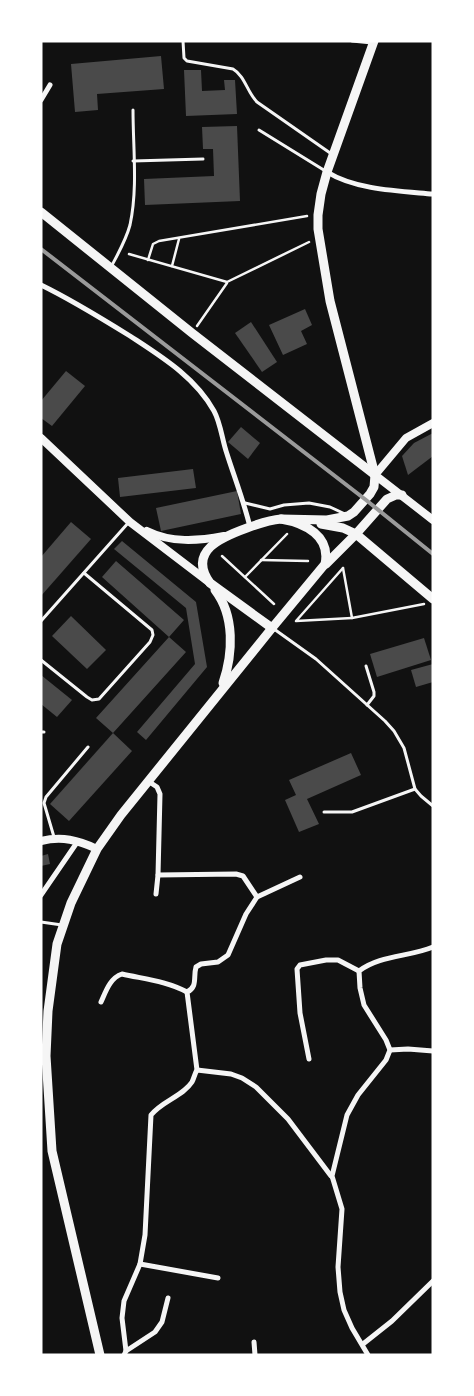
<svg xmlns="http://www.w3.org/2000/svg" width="474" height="1396" font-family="'Public Sans',sans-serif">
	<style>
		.building { fill: #4a4a4a }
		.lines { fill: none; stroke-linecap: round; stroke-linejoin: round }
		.path { stroke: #f5f5f5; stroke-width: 2.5 }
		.service { stroke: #f5f5f5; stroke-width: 3 }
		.minor { stroke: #f5f5f5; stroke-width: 5 }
		.tertiary { stroke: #f5f5f5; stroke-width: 8 }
		.secondary { stroke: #f5f5f5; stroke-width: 9 }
		.rail { stroke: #9a9a9a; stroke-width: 4 }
	</style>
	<rect width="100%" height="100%" fill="#111"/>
	<g class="building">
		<path d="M161,56L164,89L97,94L98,110L75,112L71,64Z"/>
		<path d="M184,70H201L202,91L225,90L224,80H235L237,114L186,116Z"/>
		<path d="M237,126L240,201L145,205L144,179L214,176L213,149H203L202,127Z"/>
		<path d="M305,309L312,325L301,331L307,344L283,355L269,325Z"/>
		<path d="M251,322L277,362L262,372L235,333Z"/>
		<path d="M66,371L85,386L52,426L41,418V401Z"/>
		<path d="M241,427L260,443L248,459L228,442Z"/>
		<path d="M433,433V456L408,475L402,456L414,443Z"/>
		<path d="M193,469L196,488L120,497L118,478Z"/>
		<path d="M237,491L241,514L161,531L156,508Z"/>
		<path d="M71,522L91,539L41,596V557Z"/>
		<path d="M122,541L196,602L207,667L146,740L137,732L195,664L186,608L114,549Z"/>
		<path d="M116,561L184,620L169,637L186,652L113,733L96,718L169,637L102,577Z"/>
		<path d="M71,616L106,650L87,669L52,636Z"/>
		<path d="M424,638L431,660L377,677L370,654Z"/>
		<path d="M433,664V682L416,687L411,670Z"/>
		<path d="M41,675L72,700L57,717L41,704Z"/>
		<path d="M113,733L132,751L69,821L50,804Z"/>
		<path d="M351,753L361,775L307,799L319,824L299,832L285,800L296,795L289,780Z"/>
		<path d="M48,854L50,864L41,866V856Z"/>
	</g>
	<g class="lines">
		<g class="path">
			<path d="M129,254L227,282L309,242"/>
			<path d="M148,260L153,244L159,241L307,216"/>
			<path d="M172,266L179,239"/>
			<path d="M197,326L227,283"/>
			<path d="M222,556L274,604"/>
			<path d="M261,560L308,561"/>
			<path d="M343,568L352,618L424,604"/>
			<path d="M343,568L296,621L352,618"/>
			<path d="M245,577L287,534"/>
		</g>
		<g class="service">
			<path d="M183,41L184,58L187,61L233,69C245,76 247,92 257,102L333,155"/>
			<path d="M352,41L372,43"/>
			<path d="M259,130L327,172"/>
			<path d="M133,161L203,159"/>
			<path d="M111,267C118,254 126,240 130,225C138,188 133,148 133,110"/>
			<path d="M245,503L270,509L284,505L309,503L330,507L345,514"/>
			<path d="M41,621L129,522"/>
			<path d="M274,629L316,659L385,721L394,731L404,748L415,789L421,796L433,806"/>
			<path d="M41,660L87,697L92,700L99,699L150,642L153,635L152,630L84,573"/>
			<path d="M366,666L374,692V696L367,705"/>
			<path d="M41,732H44"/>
			<path d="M324,812H352L415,789"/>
			<path d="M54,837L44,803L46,797L88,747"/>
			<path d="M41,922L62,925"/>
		</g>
		<g class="minor">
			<path d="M41,100L50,85"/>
			<path d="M327,172C356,190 399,191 433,194"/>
			<path d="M41,285C72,300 101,318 130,336C162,357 195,377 214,411C221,424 222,440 227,454C235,479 244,502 250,527"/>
			<path d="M156,894L158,875"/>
			<path d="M41,895L78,841"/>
			<path d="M257,897L300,877"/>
			<path d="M101,1002C106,991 110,978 122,974C144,979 167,981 187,992"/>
			<path d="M390,1050L408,1049L433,1051"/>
			<path d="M309,1059L300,1013L297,969L300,965L326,960H338L359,971"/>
			<path d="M197,1070L231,1074L242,1078L256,1087L288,1119L331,1176"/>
			<path d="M140,1264L218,1278"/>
			<path d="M254,1342L255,1355"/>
			<path d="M363,1344L392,1321L433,1281"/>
			<path d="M126,1351L155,1332L162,1322L168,1298"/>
			<path d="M124,1355L126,1351L122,1318L124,1301L140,1264L145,1235L151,1115C162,1101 183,1096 192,1082C194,1078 195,1073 197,1070L187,992C198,987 193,977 196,967L201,964L218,962L228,955L246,914L257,897L243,876L236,874L158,875L160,794L157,787L148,781"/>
			<path d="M368,1355L352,1328L344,1310L340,1292L338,1267L342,1209L332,1176L347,1115L358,1095L386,1060L390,1050L386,1040L364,1005L360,988L359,971C380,955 409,957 433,947"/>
		</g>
		<g class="tertiary">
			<path d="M433,423L406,438L375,475L433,520"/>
			<path d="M41,438L130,522L210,583"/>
			<path d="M147,531C171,543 198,541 224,536"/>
			<path d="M41,841C62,836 78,840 97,849"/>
		</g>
		<g class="secondary">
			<path d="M41,212L192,333L375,475"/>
			<path d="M281,519L327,520L348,516L354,512L370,494L374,487L375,475L330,301L318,229V215L321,194L327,172L374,41"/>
			<path d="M281,519C305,523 331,536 325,564L272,628L210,583C187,551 222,537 247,528C258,524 269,520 281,519Z"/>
			<path d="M321,524L343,528L356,534L433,599"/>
			<path d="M326,564L356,534L387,499L396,495H402"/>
			<path d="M215,590C235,616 233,654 223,683"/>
			<path d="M100,1355L52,1151L46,1056L48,1011L57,944L71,903L97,849L121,815L272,628"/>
		</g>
		<path class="rail" d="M41,249L366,500L433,554"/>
	</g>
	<rect width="474" height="1396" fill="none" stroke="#ffffff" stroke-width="85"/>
</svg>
